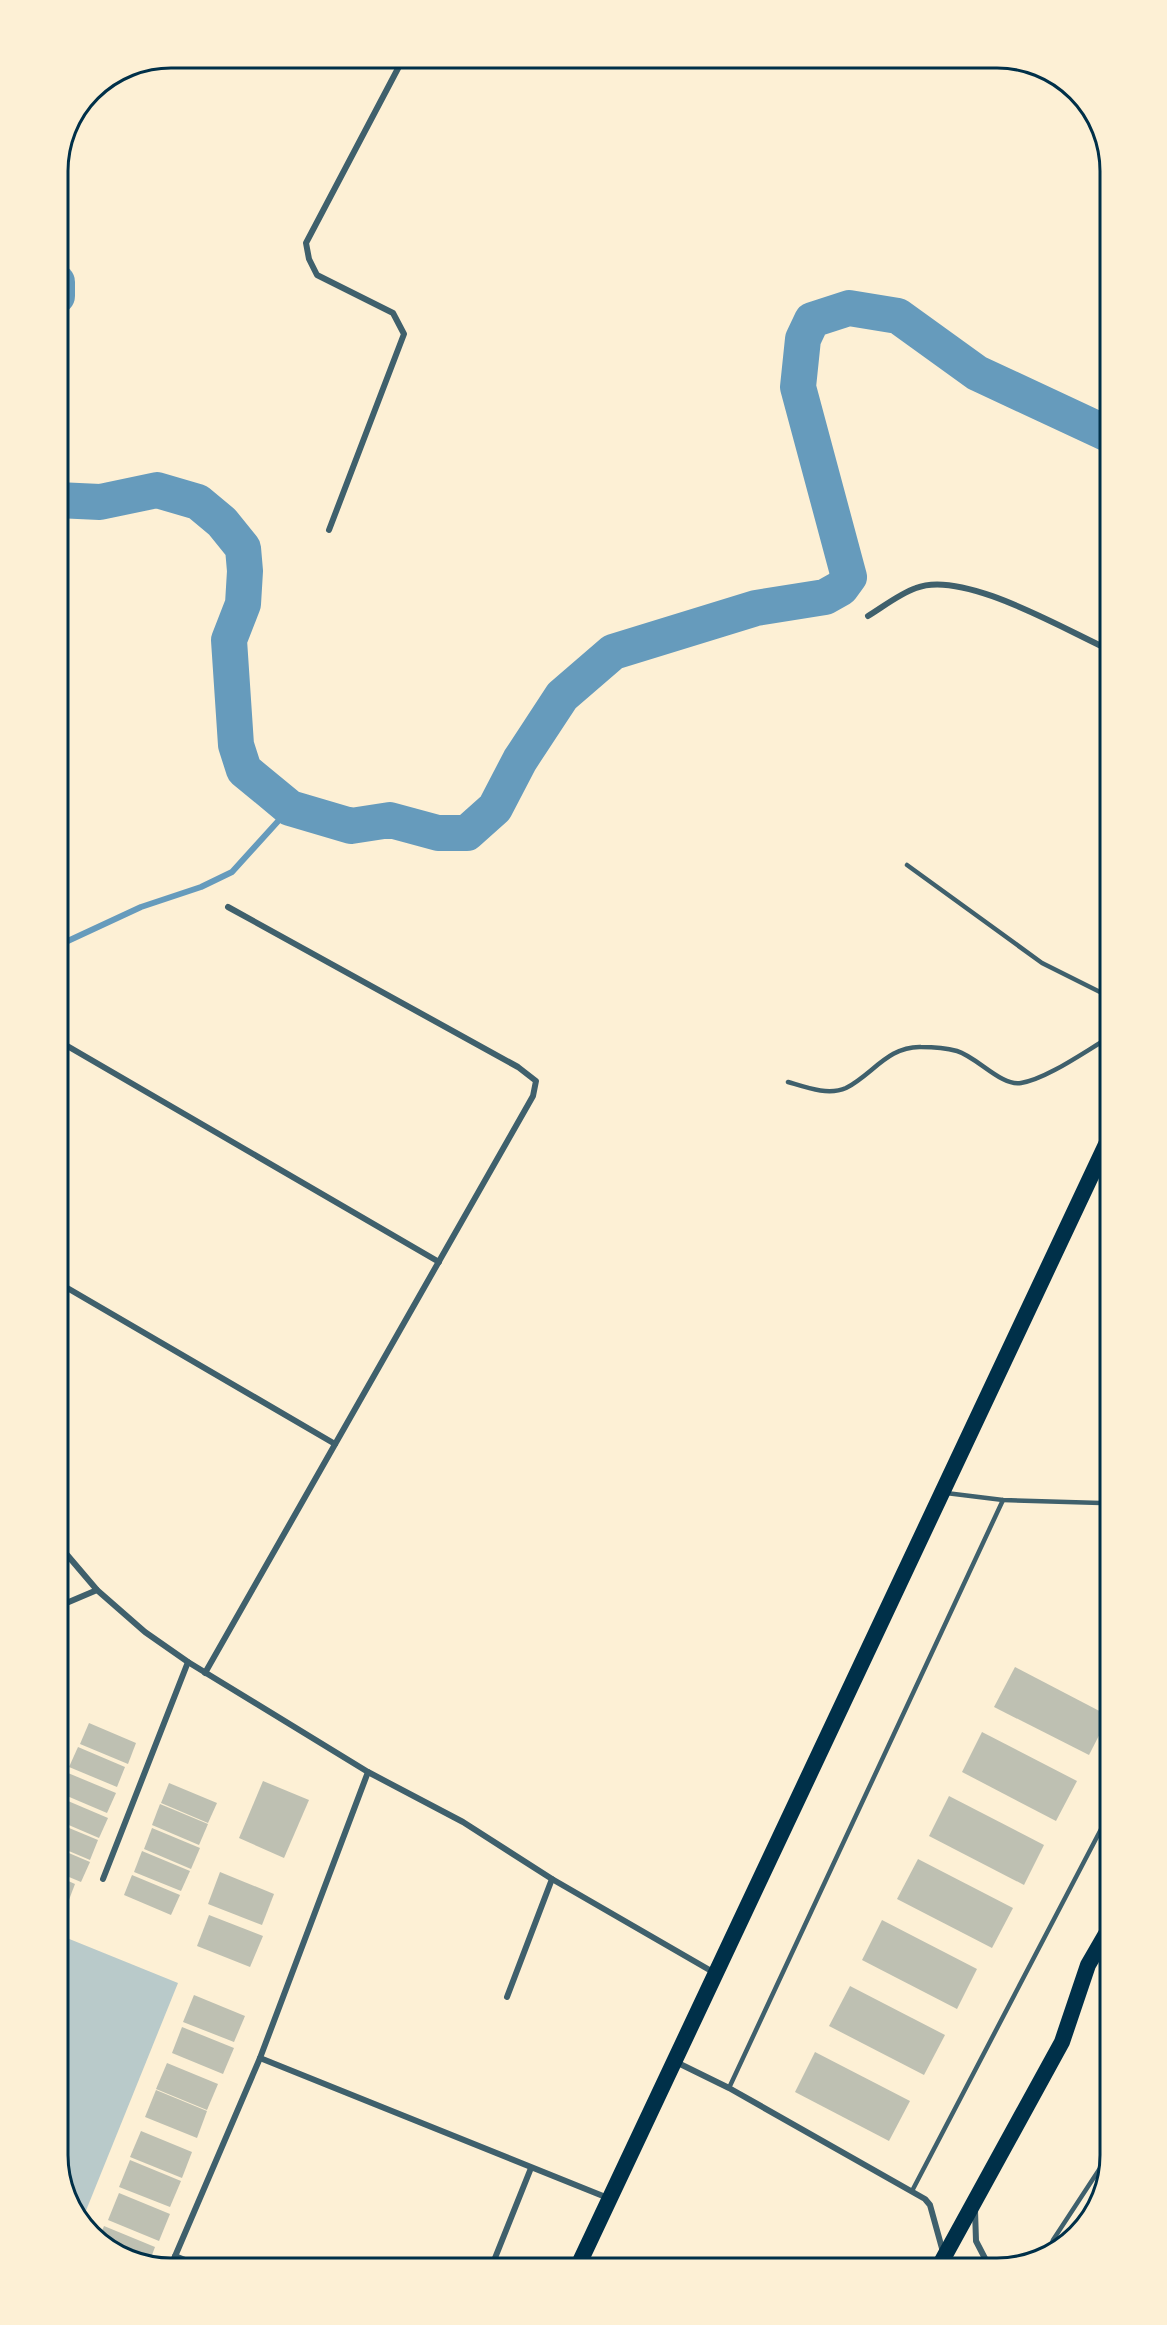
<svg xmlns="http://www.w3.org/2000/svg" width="1167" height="2325" font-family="'Space Grotesk',sans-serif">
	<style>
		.green { fill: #b9caca }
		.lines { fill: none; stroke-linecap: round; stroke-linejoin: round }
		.stream { stroke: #669bbc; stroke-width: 6 }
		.river { stroke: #669bbc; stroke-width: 36 }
		.building { fill: #bec0b2 }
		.service { stroke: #3f606c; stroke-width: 4.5 }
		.minor { stroke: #3f606c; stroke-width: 6 }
		.trunk { stroke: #003049; stroke-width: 16 }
		.rim { fill: none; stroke: #003049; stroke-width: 3 }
	</style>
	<rect width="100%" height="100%" fill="#fdf0d5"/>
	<path class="green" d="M57,1934L178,1983L83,2218L66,2197L57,2154Z"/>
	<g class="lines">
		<path class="stream" d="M57,946L141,907L201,887L232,872L290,808"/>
		<g class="river">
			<path d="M57,296V282"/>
			<path d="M57,500L100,502L157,490L198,502L222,522L243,548L245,571L243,604L229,640L236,745L244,770L290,808L351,826L390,820L438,833H467L495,808L520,760L562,696L613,652L756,608L825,597L841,588L849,577L798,387L803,339L812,320L849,308L898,316L977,373L1110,435"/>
		</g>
	</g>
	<g class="building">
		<path d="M1015,1667L1109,1716L1089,1755L994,1707Z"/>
		<path d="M89,1723L136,1743L128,1764L80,1744Z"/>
		<path d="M982,1732L1077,1781L1056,1821L962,1772Z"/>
		<path d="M78,1747L125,1767L117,1787L69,1767Z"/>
		<path d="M68,1773L116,1793L107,1813L60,1793Z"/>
		<path d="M263,1781L309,1800L284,1858L239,1838Z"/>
		<path d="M169,1783L217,1803L208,1823L161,1803Z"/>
		<path d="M949,1796L1044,1845L1024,1885L929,1836Z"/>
		<path d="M61,1798L108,1818L99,1838L57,1820V1806Z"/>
		<path d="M160,1804L208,1824L199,1845L152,1825Z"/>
		<path d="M57,1823L98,1840L90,1860L57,1846Z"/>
		<path d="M152,1828L200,1848L191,1869L144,1849Z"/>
		<path d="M57,1848L90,1862L81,1882L57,1872Z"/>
		<path d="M142,1851L190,1871L181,1891L134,1872Z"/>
		<path d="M918,1859L1013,1908L992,1948L897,1899Z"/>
		<path d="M220,1872L274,1894L262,1925L208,1904Z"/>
		<path d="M132,1875L180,1895L171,1915L124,1895Z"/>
		<path d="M57,1876L75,1884L67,1905L57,1900Z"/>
		<path d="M209,1915L263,1936L250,1967L197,1946Z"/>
		<path d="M882,1920L977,1969L957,2009L862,1960Z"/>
		<path d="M850,1986L945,2035L924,2075L829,2026Z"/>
		<path d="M194,1995L245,2016L234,2042L183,2022Z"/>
		<path d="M182,2027L234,2048L223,2074L172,2053Z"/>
		<path d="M815,2052L910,2101L889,2141L795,2092Z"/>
		<path d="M167,2063L218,2084L207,2110L156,2089Z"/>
		<path d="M156,2090L207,2111L197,2138L145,2117Z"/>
		<path d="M141,2131L192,2152L182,2178L130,2157Z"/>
		<path d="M130,2160L181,2181L170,2207L119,2187Z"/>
		<path d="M119,2193L170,2214L159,2241L108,2220Z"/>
		<path d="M104,2226L155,2247L149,2263L107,2249L99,2238Z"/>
	</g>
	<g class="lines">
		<g class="service">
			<path d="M907,865L1042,963L1110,997"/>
			<path d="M788,1082C805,1087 828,1096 846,1088C872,1075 888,1046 921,1047C932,1047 946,1048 957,1051C977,1057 1002,1087 1021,1083C1047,1079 1087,1050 1110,1037"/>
			<path d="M946,1493L1003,1500L1101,1503L1110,1499"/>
			<path d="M729,2088L1003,1500"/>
			<path d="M912,2191L1110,1812"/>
			<path d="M1049,2252L1053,2240L1110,2153"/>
		</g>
		<g class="minor">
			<path d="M329,530L404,334L393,313L317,275L309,259L306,243L404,57"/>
			<path d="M868,616C883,607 899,594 916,588C963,569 1065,630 1110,650"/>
			<path d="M57,1040L439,1262"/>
			<path d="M57,1282L335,1444"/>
			<path d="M57,1543L97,1590L145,1632L188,1662L368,1772L463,1822L552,1879L713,1972"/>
			<path d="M57,1607L97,1590"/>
			<path d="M205,1673L533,1096L536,1081L518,1067L228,907"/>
			<path d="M103,1879L188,1662"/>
			<path d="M507,1997L552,1879"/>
			<path d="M260,2058L608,2198"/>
			<path d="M676,2062L729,2088L925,2199L930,2205L943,2252"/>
			<path d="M975,2210L976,2241L990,2268"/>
			<path d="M175,2256L205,2268"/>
			<path d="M170,2268L260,2058L368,1772"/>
			<path d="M491,2268L531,2168"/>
		</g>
		<g class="trunk">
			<path d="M577,2268L1110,1136"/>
			<path d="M938,2268L1062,2042L1088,1965L1110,1927"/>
		</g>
	</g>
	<path d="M0 0H1167V2325H0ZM171 68H997A103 103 0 0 1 1100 171V2155A103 103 0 0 1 997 2258H171A103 103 0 0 1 68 2155V171A103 103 0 0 1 171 68Z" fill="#fdf0d5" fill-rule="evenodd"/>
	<path class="rim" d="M171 68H997A103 103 0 0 1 1100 171V2155A103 103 0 0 1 997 2258H171A103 103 0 0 1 68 2155V171A103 103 0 0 1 171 68Z"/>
</svg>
